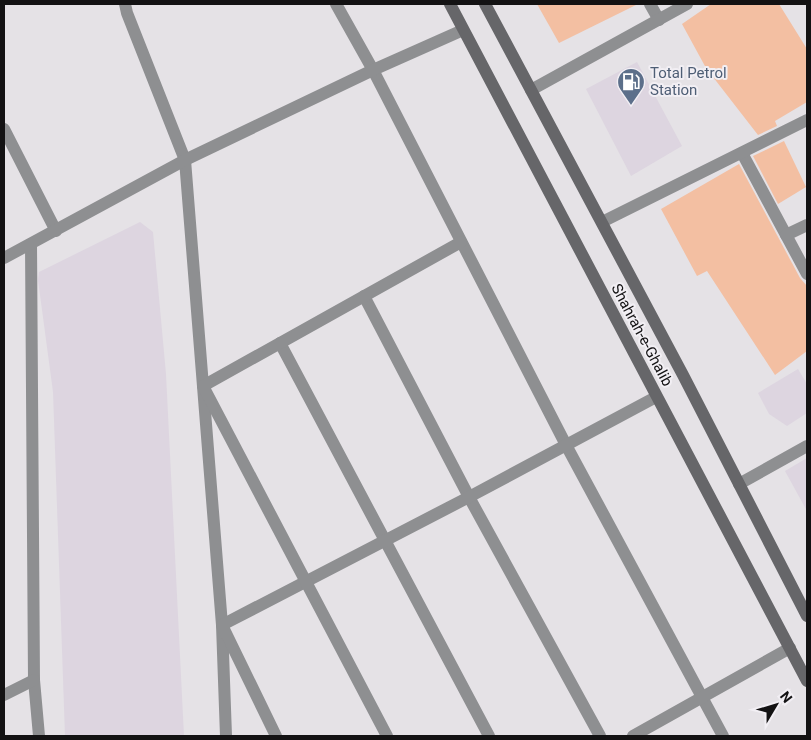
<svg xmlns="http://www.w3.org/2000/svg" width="811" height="740" font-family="Roboto,sans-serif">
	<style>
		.built { fill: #ddd5e0 }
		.building { fill: #f3bfa2 }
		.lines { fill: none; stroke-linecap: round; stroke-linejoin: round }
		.street { stroke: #8e8f91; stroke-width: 12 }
		.secondary { stroke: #666669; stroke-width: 12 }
		.labels { text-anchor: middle; stroke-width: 4; stroke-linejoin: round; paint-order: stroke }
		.service-label { font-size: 15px; fill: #4e5e75; stroke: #f2eff4; text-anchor: start }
		.street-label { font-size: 15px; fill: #131213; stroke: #f2eff4 }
	</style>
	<rect width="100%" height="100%" fill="#e5e2e6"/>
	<g class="built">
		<path d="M637,62L682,146L631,176L586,89Z"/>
		<path d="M140,222L153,232L166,374L184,736H65L53,392L38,280L39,272Z"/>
		<path d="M798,369L807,384V413L787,426L769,414L758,393Z"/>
		<path d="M807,458V511L785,471Z"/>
	</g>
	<g class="building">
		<path d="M537,4H638L559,43Z"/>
		<path d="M711,4H779L807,49V102L775,121L777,126L758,135L706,68L682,24Z"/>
		<path d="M784,141L806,187L778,204L753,156Z"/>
		<path d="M739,164L800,278L807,286V351L775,375L707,271L697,276L661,209Z"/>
	</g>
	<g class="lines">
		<g class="street">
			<path d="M125,4L127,13L185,160L222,625L226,736"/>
			<path d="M336,4L373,70L566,445L723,736"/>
			<path d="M650,4L659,20"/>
			<path d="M531,90L687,4"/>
			<path d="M4,129L56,231"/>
			<path d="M742,153L807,274"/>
			<path d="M602,222L807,120"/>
			<path d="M786,235L807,225"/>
			<path d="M31,244L34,680L39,736"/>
			<path d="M4,258L185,160L373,70L463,30"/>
			<path d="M364,296L469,497L600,736"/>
			<path d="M280,343L489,736"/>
			<path d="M739,484L807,446"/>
			<path d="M4,695L34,680"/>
			<path d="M276,736L222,625L469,497L656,397"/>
			<path d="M387,736L203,386L461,242"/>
			<path d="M633,736L790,648"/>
		</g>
		<g class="secondary">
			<path d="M450,4L807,681"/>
			<path d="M485,4L683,375L807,616"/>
		</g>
	</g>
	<defs>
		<symbol id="fuel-pin" viewBox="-11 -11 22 30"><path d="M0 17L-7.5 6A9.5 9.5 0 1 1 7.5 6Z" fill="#5c6f8a" stroke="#f2eff4"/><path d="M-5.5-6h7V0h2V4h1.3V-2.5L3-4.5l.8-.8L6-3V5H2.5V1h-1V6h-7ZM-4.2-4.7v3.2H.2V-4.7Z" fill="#fff"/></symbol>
	</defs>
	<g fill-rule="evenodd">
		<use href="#fuel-pin" x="615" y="66" width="32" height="43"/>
	</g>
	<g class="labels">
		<g class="service-label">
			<text x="650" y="78">Total Petrol<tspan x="650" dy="17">Station</tspan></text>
		</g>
		<g class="street-label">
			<text transform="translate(642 335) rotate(62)" y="5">Shahrah-e-Ghalib</text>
		</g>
	</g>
	<rect width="811" height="740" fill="none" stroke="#131213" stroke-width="10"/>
	<g transform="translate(776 705) rotate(52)" stroke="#f2eff4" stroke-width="4" paint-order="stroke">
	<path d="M0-4L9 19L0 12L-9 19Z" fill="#131213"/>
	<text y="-8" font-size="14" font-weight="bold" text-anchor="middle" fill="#131213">N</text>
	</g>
</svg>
